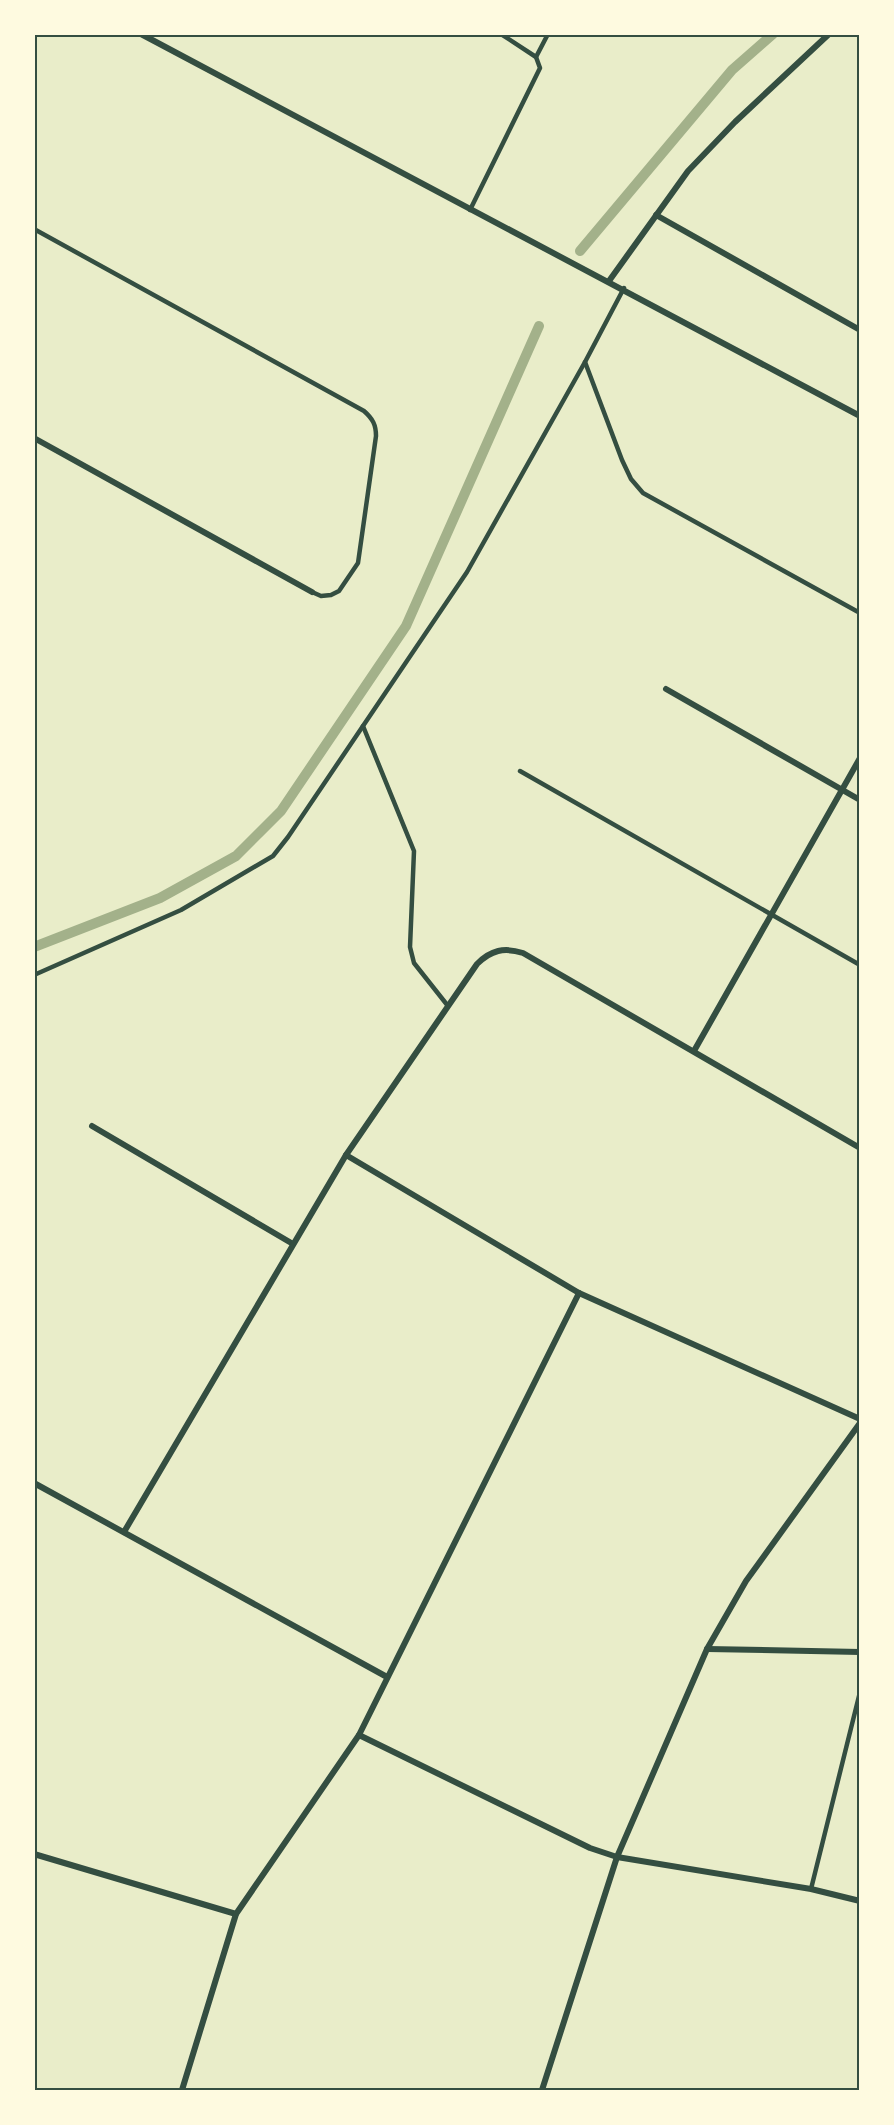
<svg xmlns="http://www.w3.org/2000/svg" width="894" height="2125" font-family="Poppins,sans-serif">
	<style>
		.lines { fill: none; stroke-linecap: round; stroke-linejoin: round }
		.stream { stroke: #a3b18a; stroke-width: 10 }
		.service { stroke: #344e41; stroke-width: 4.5 }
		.minor { stroke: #344e41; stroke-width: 6 }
		.neatline { fill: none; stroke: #344e41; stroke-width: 2 }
	</style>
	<rect width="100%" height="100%" fill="#e9edc9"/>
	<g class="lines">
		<g class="stream">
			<path d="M580,251L732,70L773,34"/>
			<path d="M34,947L160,898L236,856L281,811L406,626L539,326"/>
		</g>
		<g class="service">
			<path d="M536,57L548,34"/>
			<path d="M470,210L540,68L536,57L501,34"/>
			<path d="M34,229L364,411C373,419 376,425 376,436L358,563L339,591L331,595L321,596L312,592"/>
			<path d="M585,362L622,460L631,479L643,493L860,613"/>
			<path d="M363,726L414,851L410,947L414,963L448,1006"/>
			<path d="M520,771L860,965"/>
			<path d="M34,975L181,910L273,856L288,837L467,572L585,362L624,288"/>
			<path d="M811,1889L860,1692"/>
		</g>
		<g class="minor">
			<path d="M141,34C380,162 621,287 860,416"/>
			<path d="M656,215L860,330"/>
			<path d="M609,281L688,171L735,122L829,34"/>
			<path d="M34,438L312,592"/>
			<path d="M666,689L860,800"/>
			<path d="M694,1051L860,758"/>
			<path d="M92,1126L293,1244"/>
			<path d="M346,1155L579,1293L860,1419"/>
			<path d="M34,1483L387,1677"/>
			<path d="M124,1532L346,1155L477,964C491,950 504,947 523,953L860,1148"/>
			<path d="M707,1649L860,1652"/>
			<path d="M359,1735L579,1293"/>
			<path d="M34,1854L236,1914"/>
			<path d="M182,2090L236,1914L359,1735L590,1848L617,1857L811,1889L860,1901"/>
			<path d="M542,2090L617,1857L707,1649L746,1581L860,1423"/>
		</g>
	</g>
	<rect width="894" height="2125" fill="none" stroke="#fefae0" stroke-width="72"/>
	<rect x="36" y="36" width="822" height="2053" class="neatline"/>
</svg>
